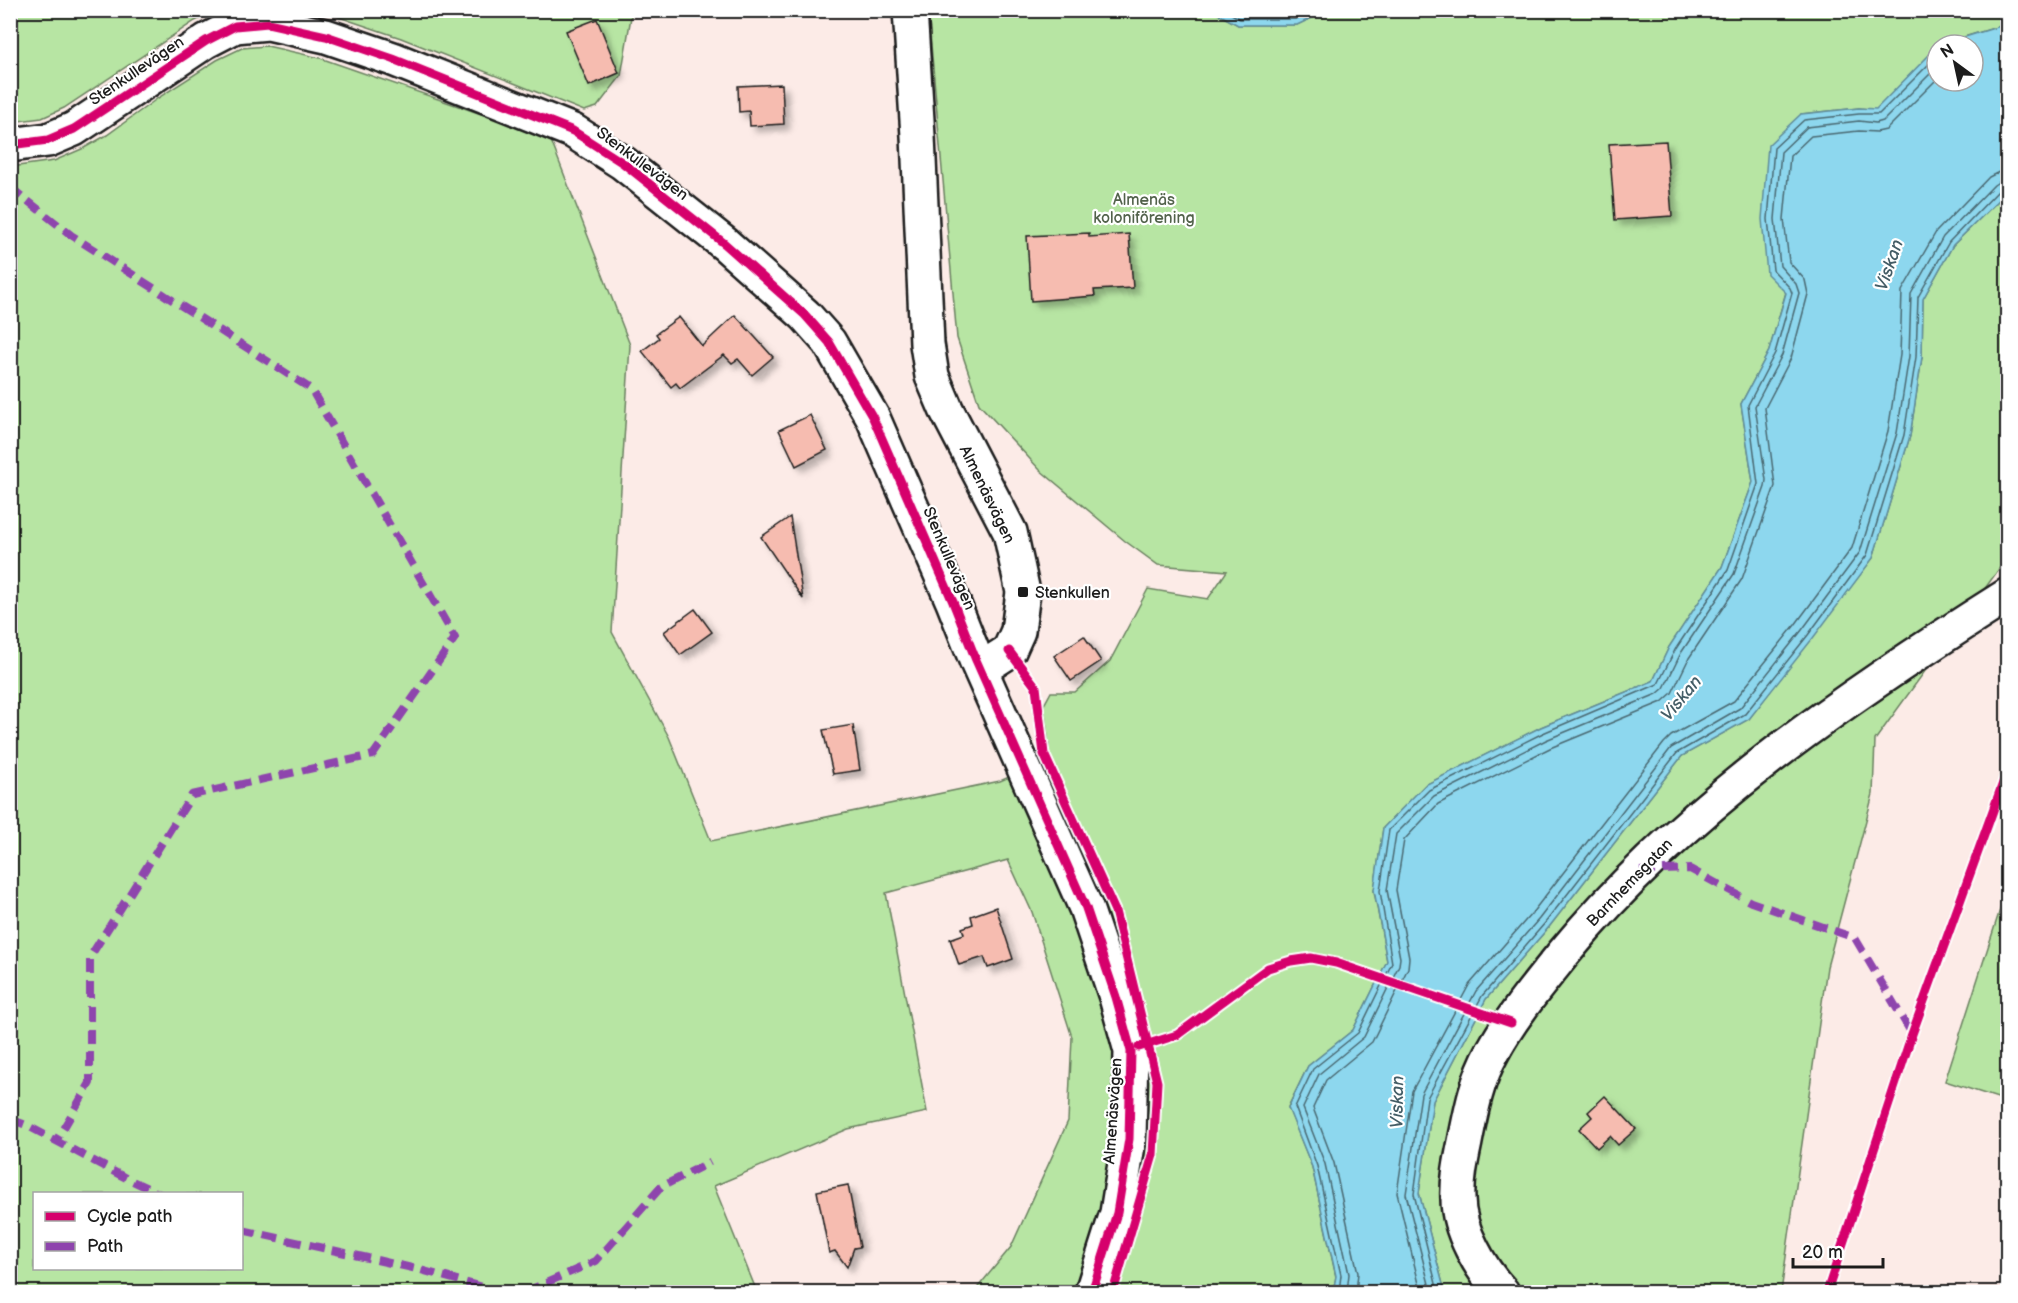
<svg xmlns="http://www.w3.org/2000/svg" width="2018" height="1303" font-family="'Balsamiq Sans',sans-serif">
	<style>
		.green { fill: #b7e5a3; stroke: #6a8060; stroke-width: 1.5; fill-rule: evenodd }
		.water { fill: #8dd7ee; stroke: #608c9a; stroke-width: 1.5 }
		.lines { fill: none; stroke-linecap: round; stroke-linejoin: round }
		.shore { stroke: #496770; stroke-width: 1.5 }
		.building { fill: #f6bcb0; stroke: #1c1c1c; stroke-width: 1.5; filter: url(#shadow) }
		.minor-casing { stroke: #1c1c1c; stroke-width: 38 }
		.minor { stroke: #fff; stroke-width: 33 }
		.quiet { stroke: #8e44ad; stroke-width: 8; stroke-dasharray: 15 8; stroke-linecap: butt }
		.cycleway-casing { stroke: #fff; stroke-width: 13 }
		.cycleway { stroke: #d6006c; stroke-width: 9 }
		.poi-dot { fill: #1c1c1c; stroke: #fff; stroke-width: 2 }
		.labels { text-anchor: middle; stroke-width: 4.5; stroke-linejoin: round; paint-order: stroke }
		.street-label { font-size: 16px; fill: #1c1c1c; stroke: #fff }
		.park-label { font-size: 16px; fill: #52624b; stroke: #fff }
		.poi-label { font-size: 16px; fill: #1c1c1c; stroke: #fff; text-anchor: start }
		.water-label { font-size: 18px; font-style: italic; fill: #445d66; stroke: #fff }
	</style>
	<defs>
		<filter id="shadow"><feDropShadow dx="5.5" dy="5.5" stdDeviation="3" flood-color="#0004"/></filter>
	</defs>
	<rect width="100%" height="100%" fill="#fcebe7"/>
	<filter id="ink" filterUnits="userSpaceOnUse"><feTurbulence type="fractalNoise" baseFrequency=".0167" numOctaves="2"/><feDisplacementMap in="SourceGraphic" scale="12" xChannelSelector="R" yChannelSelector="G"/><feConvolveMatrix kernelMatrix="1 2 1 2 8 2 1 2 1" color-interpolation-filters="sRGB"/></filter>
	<g filter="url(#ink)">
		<g class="green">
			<path d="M11,10H215V11L195,21L64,108L42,118L11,122Z"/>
			<path d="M1327,10L2007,11V24L1937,45V47L1876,110L1859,108L1801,114L1786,292L1769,351L1741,404L1753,482L1722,567L1669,647L1653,681L1541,727L1425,785L1383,828L1374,891L1387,961L1353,1030L1308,1066L1288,1107L1312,1167L1336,1277L1333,1292H974L1011,1247L1068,1121L1072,1037L1032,912L1008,860L886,893L927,1112L848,1129L714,1186L757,1292H11V167L54,161L84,148L107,135L158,98L217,60L242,48L267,46L320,58L550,138L630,345L612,632L669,737L711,841L1000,781L1048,760L1049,745L1044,705L1051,692H1075L1110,661L1148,589L1208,599L1227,571L1158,565L1125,541L1040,470L979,404L957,338L928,11H1213L1238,25H1297ZM34,1194H242V1268H34Z"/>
			<path d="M314,11H632L621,76L597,107L584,111L401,38L333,15Z"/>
			<path d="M2007,192V558L1875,740L1873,794L1827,967L1781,1292H1445L1419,1193L1433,1101L1486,999L1549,927L1682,756L1749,719L1873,558L1910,436L1922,357L1923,299L1953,245Z"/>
			<path d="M2007,888V1101L1945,1081Z"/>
		</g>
		<g class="water">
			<path d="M1213,11H1327L1297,25H1238Z"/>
			<path d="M2007,24V192L1953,245L1923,299L1922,357L1910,436L1873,558L1813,638L1749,719L1682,756L1549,927L1486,999L1433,1101L1419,1193L1445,1292H1333L1336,1276L1312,1167L1288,1108L1308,1066L1353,1030L1387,961L1374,890L1383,828L1425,785L1541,727L1653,681L1669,647L1722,567L1753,482L1741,404L1769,351L1786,293L1767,274L1762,219L1768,145L1801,114L1859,108L1876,109L1937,47V81H1973V45H1939Z"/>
		</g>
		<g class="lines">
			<g class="shore">
				<path d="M1225,10L1240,19H1295L1313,10"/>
				<path d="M1339,1292L1341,1275L1317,1166L1295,1107L1313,1069L1358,1033L1392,963L1380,891L1389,830L1429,790L1543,733L1658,684L1675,650L1728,570L1758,484L1748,405L1775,353L1792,293L1790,288L1773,270L1768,219L1774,148L1804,120L1859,114H1879L1937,56"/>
				<path d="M1347,1292L1349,1274L1325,1164L1303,1108L1319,1074L1364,1037L1399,965L1400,958L1387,890L1396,834L1434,796L1546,740L1657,694L1664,688L1681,653L1734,574L1765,487L1766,480L1755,406L1782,355L1799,293L1796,284L1780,266L1775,219L1781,152L1807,127L1859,121L1876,123L1883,121L1937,67"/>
				<path d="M1356,1292L1358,1273L1334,1163L1313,1108L1326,1080L1372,1042L1408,968L1409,958L1396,890L1404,840L1438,804L1550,748L1662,702L1672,693L1689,658L1742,579L1775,486L1765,408L1791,358L1808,294L1805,280L1789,262L1784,219L1790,156L1811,136L1859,131L1877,132L1886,130L1937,79"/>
				<path d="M1421,1292L1397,1193L1412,1091L1469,985L1532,913L1664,743L1671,736L1734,701L1795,625L1852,548L1888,431L1900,355L1902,291L1936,232L1989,177L1999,172L2008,171"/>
				<path d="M1431,1292L1406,1194L1421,1094L1476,991L1539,919L1671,748L1740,708L1802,630L1860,552L1897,433L1909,356L1911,294L1943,237L1994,185L2000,181L2008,180"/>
				<path d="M1438,1292L1414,1194L1427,1098L1482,996L1545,923L1677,753L1745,714L1808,635L1867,555L1904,435L1916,357L1918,297L1949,242L1999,190L2008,187"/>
			</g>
		</g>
		<g class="building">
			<path d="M597,19L619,73L589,86L566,31Z"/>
			<path d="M782,84L784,124L750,126L749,111L739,112L738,86Z"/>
			<path d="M1666,141L1672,216L1615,220L1609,144Z"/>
			<path d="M1089,233V237L1129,234L1133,288L1094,290L1095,296L1031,301L1027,236Z"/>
			<path d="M735,315L773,357L752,375L738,359L732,363L724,355L680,388L676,383L671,387L642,351L659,338L656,334L679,317L702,346Z"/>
			<path d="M810,415L827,450L796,466L779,430Z"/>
			<path d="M790,517L803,599L761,537Z"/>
			<path d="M695,609L712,632L680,655L664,632Z"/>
			<path d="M1084,636L1101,661L1071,681L1054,656Z"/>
			<path d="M853,725L860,770L833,774L823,730Z"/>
			<path d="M996,907L1013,959L988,968L984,957L959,965L950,939L964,934L962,928L973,924L971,916Z"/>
			<path d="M1605,1096L1636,1129L1618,1145L1610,1136L1597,1148L1579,1129L1592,1117L1588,1112Z"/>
			<path d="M848,1185L860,1247L854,1248L847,1267L835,1251L829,1253L817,1191Z"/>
		</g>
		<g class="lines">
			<defs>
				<g id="minor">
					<path d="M910,10L918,136L927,344L932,376L946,409L1010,532L1023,592L1018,631L1009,651L981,669"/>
					<path d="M10,145L48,140L74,129L206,41L235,26L268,23L326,36L393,59L573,131L623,163L725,244L805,315L829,342L873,418L953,602L976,660L1086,908L1116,997L1131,1051L1129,1139L1117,1213L1092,1292"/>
					<path d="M1502,1292C1481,1270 1458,1230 1458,1199C1457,1180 1461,1161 1465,1142C1471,1111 1477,1079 1493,1051C1512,1016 1538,985 1563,954C1685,806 1846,697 2008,595"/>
				</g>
			</defs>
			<use href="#minor" class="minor-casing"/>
			<use href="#minor" class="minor"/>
			<g class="quiet">
				<path d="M10,187L71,235L311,389L455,638L373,755L192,795L90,957V1083L56,1141"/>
				<path d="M1640,871L1690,869L1751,902L1855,938L1912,1034"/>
				<path d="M10,1119L26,1125L124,1177L160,1194"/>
				<path d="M242,1230L417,1269L500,1292"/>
				<path d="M525,1292L596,1261L661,1187L710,1162"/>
			</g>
			<defs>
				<g id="cycleway">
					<path d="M10,145L48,140L74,129L206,41L235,26L268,23L326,36L393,59L573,131L623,163L725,244L805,315L829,342L873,418L953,602L976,660L1086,908L1116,997L1131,1051L1129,1139L1117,1213L1092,1292"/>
					<path d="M1009,651L1036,687L1044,754L1115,911L1157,1082L1153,1155L1113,1292"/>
					<path d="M1139,1047L1177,1035L1268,968L1291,961L1311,958L1336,963L1511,1023"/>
					<path d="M1827,1292L1912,1034L2008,769"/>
				</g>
			</defs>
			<use href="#cycleway" class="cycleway-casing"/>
			<use href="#cycleway" class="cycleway"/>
		</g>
	</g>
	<rect class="poi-dot" x="1017" y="586" width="12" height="12" rx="3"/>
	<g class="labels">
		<g class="street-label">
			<text transform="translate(136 70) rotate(-34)" y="6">Stenkullevägen</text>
			<text transform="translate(643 163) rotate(37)" y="6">Stenkullevägen</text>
			<text transform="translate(988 494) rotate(64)" y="6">Almenäsvägen</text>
			<text transform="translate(950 558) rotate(67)" y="6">Stenkullevägen</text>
			<text transform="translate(1629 882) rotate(-46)" y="6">Barnhemsgatan</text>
			<text transform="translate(1112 1111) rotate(-86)" y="6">Almenäsvägen</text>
		</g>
		<g class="park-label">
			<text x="1144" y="205">Almenäs<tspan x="1144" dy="18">koloniförening</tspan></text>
		</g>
		<g class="poi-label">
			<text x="1035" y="598">Stenkullen</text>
		</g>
		<g class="water-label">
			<text transform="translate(1889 265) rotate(-71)" y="6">Viskan</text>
			<text transform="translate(1681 698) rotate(-50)" y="6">Viskan</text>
			<text transform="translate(1397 1102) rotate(-89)" y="6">Viskan</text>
		</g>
	</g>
	<rect width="2018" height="1303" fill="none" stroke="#fff" stroke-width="36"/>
	<rect x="18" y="18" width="1982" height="1267" fill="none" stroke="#1c1c1c" stroke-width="2" filter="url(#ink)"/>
	<rect x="33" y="1192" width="210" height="78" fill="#ffffff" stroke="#a4a4a4" stroke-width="1.5"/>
	<rect x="45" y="1212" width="30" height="9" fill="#d6006c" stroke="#a4a4a4" stroke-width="1.5"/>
	<text x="87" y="1222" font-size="18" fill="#1c1c1c">Cycle path</text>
	<rect x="45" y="1242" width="30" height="9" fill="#8e44ad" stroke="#a4a4a4" stroke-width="1.5"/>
	<text x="87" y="1252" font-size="18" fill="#1c1c1c">Path</text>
	<g transform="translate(1955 63) rotate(327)"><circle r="28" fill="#ffffff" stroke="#a4a4a4" stroke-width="1.5"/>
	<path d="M0-4.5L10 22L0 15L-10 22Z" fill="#1c1c1c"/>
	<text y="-9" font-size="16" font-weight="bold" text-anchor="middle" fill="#1c1c1c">N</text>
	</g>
	<path d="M1793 1258v9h90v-9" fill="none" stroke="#1c1c1c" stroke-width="3"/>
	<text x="1802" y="1258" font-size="18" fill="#1c1c1c" stroke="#ffffff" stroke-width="4.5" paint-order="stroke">20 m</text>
</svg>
